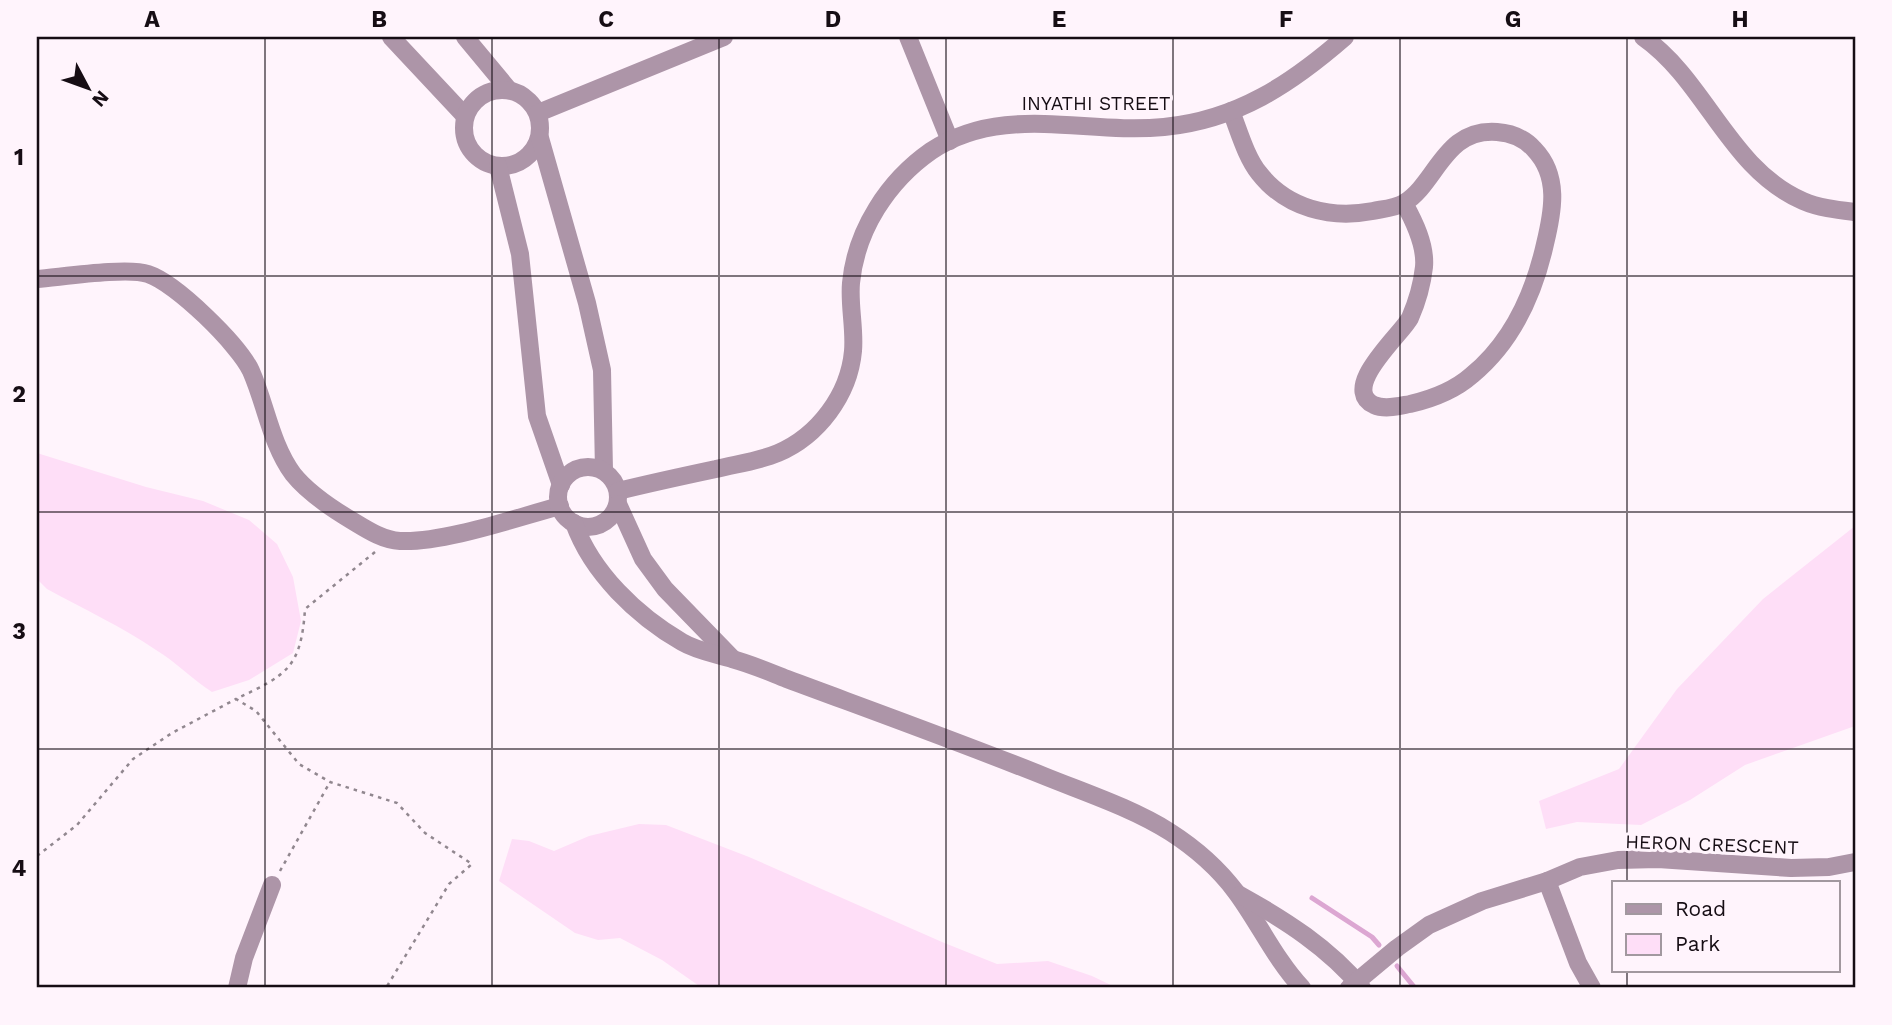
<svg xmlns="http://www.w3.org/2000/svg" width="1892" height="1025" font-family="'Work Sans',sans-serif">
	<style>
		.green { fill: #fedef7 }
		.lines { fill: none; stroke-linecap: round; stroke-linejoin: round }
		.stream { stroke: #dca6d2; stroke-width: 5 }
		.path { stroke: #91878f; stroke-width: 2.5; stroke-dasharray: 3.5 5; stroke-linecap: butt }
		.minor { stroke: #ad95a8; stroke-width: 18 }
		.grid { fill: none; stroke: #160d14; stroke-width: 2; stroke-opacity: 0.55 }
		.labels { text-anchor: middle; stroke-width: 6; stroke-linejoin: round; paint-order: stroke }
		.street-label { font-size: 19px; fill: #160d14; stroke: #fff4fc }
		.neatline { fill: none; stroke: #160d14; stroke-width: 2.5 }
		.grid-label { font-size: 23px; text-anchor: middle; font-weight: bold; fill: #160d14 }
	</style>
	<rect width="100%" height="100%" fill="#fff4fc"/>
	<g class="green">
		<path d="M37,453L146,487L203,501L249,520L277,544L293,577L301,621L293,653L249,680L212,692C192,679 176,662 156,650C122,627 84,609 47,589L37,579Z"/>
		<path d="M1855,526V726L1745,765L1690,800L1641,825L1577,822L1546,829L1539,801L1619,769L1677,689L1763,599Z"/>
		<path d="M639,824L666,825L749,857L942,942L997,964L1048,961L1092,976L1117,988H702L662,960L620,938L598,940L575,933L499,881L512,839L529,841L554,851L589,836Z"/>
	</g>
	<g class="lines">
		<g class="stream">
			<path d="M1312,898L1372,937L1379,945"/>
			<path d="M1397,966L1415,988"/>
		</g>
		<g class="path">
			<path d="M375,552L305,609C301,669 286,675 236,699L256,711L299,764L330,782L397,803L425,833L472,864L449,884L386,988"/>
			<path d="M37,856L77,825L133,759L172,733L236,699"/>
			<path d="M280,871L330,782"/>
		</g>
		<g class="minor">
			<path d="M391,37L465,116"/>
			<path d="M465,37L509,90"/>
			<path d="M908,37L950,141"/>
			<path d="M1643,37C1706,81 1729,169 1803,201C1819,208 1838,210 1855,212"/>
			<circle cx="502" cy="128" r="38"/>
			<path d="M1231,111C1239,131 1246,157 1259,173C1287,209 1331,219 1373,211C1383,209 1395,208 1404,203C1437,183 1444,128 1497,132C1511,133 1524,138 1534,149C1560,176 1553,211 1545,244C1534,293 1512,342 1472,375C1455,390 1432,399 1410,404C1399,406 1385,410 1374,405C1339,388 1401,335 1410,318C1417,302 1422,285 1424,267C1426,245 1414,221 1404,203"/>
			<path d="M538,113L724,37"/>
			<path d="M540,138L587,303L602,370L604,471"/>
			<path d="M498,166L520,254L537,416L561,485"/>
			<path d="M37,279C62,277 127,267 148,274C176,283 239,345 251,371C266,405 271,444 293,474C308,493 331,508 351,520C366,529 382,540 400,541C444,543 515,518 560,506"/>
			<circle cx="588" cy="497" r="30"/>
			<path d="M618,491C651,483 683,476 716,469C736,464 759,461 778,453C818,436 849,395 853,351C855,329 849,305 851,283C856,230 888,181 931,151C1003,103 1084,135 1164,127C1237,120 1291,84 1345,37"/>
			<path d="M618,504L643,559L665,589L733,659"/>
			<path d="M574,523C592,573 637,616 682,642C697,651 716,654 732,659C751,664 769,672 787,679C873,711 959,742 1044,776C1086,793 1132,808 1170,832C1195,848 1218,868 1236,892C1259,923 1275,959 1302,988"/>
			<path d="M1547,881L1578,963L1592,988"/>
			<path d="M1240,895C1285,920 1329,948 1362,988"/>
			<path d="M237,988L244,958L272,885"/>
			<path d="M1349,988L1397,948L1429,925L1482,901L1547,881L1580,867L1618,860L1658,859L1791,868L1829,867L1855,862"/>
		</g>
	</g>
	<path class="grid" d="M265,37V988M492,37V988M719,37V988M946,37V988M1173,37V988M1400,37V988M1627,37V883M37,276H1855M37,512H1855M37,749H1855M1627,971V988"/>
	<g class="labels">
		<g class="street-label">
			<text x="1096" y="110">INYATHI STREET</text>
			<text transform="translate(1712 844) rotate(2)" y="7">HERON CRESCENT</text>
		</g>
	</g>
	<rect width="1892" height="1025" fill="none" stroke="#fff4fc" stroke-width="77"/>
	<rect x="1612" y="881" width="228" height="91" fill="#fff4fc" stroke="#a2989f" stroke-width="2"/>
	<rect x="1626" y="904" width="35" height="10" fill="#ad95a8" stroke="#a2989f" stroke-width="2"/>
	<text x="1675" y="916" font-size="21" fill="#160d14">Road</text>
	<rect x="1626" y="934" width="35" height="21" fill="#fedef7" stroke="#a2989f" stroke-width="2"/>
	<text x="1675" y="951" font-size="21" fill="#160d14">Park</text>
	<g transform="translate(88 88) rotate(131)" stroke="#fff4fc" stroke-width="5" paint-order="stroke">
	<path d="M0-5L12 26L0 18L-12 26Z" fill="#160d14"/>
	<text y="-10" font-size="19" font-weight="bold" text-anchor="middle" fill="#160d14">N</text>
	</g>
	<rect x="38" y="38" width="1816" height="948" class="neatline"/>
	<g class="grid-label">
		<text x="152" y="27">A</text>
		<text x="379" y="27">B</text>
		<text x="606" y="27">C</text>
		<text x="833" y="27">D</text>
		<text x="1059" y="27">E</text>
		<text x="1286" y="27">F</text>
		<text x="1513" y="27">G</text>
		<text x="1740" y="27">H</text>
		<text x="19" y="165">1</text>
		<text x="19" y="402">2</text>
		<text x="19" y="639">3</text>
		<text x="19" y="876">4</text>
	</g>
</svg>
